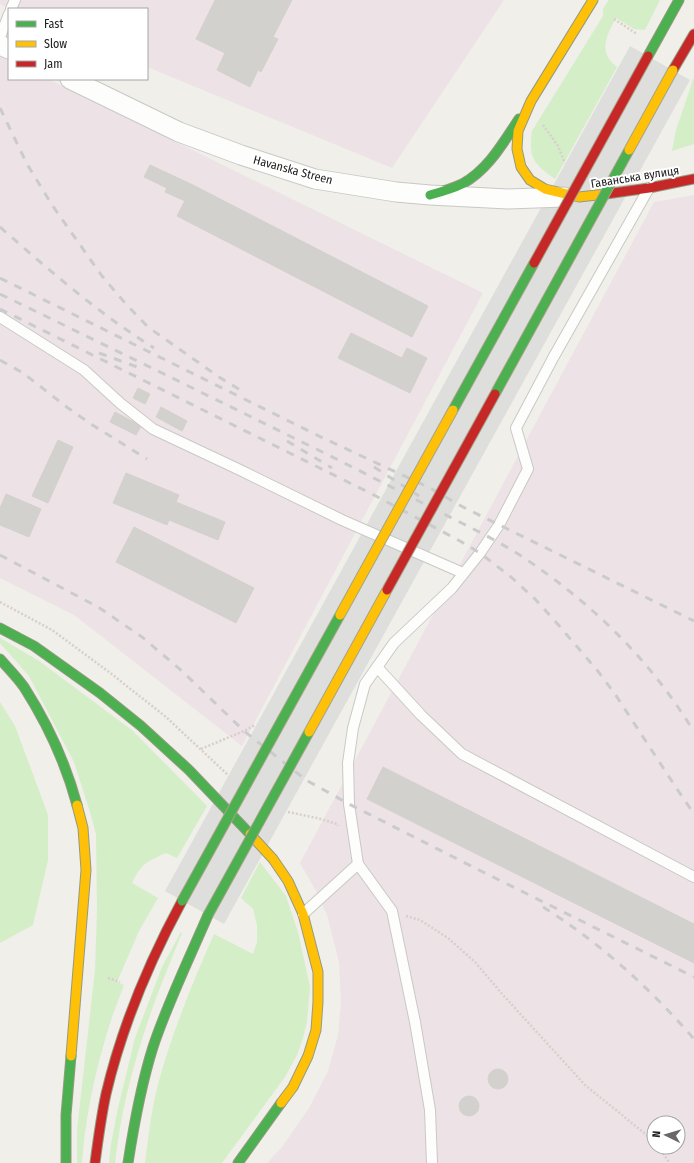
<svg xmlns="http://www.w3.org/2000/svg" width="694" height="1163" font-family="'Fira Sans Condensed',sans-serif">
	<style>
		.industrial { fill: #ede3e7; fill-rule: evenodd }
		.grass { fill: #d4eec8 }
		.pier { fill: #dededc }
		.building { fill: #d2d1cd; stroke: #d3d1cb }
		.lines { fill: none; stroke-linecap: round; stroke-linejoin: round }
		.lane-casing { stroke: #c8c8c6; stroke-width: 12 }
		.street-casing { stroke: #c8c8c6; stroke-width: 21 }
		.fast-casing { stroke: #949b80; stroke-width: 11 }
		.slow-casing { stroke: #949b80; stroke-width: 11 }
		.jam-casing { stroke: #949b80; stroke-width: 11 }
		.path { stroke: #d9cec9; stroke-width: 2.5; stroke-dasharray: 2 2; stroke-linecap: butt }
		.lane { stroke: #fdfdfc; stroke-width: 10 }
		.street { stroke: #fdfdfc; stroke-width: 19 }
		.fast { stroke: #4caf50; stroke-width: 9 }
		.slow { stroke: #ffc107; stroke-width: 9 }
		.jam { stroke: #c62828; stroke-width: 9 }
		.rail { stroke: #cbcbcb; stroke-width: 3; stroke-dasharray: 8 8; stroke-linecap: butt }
		.fast-bridge-casing { stroke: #a7a386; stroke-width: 11; stroke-linecap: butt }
		.slow-bridge-casing { stroke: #a7a386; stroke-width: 11; stroke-linecap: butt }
		.jam-bridge-casing { stroke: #a7a386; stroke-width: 11; stroke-linecap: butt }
		.fast-bridge { stroke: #4caf50; stroke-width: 9 }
		.slow-bridge { stroke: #ffc107; stroke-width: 9 }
		.jam-bridge { stroke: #c62828; stroke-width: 9 }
		.labels { text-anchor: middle; stroke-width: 4; stroke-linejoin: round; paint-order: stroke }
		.street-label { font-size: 12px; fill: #212121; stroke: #fff }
	</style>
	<rect width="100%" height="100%" fill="#f0efea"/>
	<g class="industrial">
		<path d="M0,0H504L392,168L147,67V9H10L0,4Z"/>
		<path d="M0,56L9,60V79H48L483,293L242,746L74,615L0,578Z"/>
		<path d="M694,195V1163H267L282,1147L309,1108L328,1071L338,1035L341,1002L339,962L327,915L316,891L300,863L654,202ZM654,1123H678V1147H654Z"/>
	</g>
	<g class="grass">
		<path d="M609,0H660L645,30L634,29L616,18C606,36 598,53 617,67L555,179C534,164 528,158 532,131L603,16V9Z"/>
		<path d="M694,77V144L672,151L676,130Z"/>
		<path d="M0,638L39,661L133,731L207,806L177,858L166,853C146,862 141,864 132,883L158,898L139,931L117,982L124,985C117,1003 110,1021 105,1040C93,1080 85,1122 82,1163H77V1130L95,970L97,911L96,834L90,812L74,762L29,676L0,643Z"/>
		<path d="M0,702L15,726L48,815V860L33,925L0,943Z"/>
		<path d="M260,862L286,896L298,932L310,987L307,1022L303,1038L297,1055L285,1077L222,1163H145C148,1138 151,1113 157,1088C171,1035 192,984 214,934L253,954L257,942V925L253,909L241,898Z"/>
		<path d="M181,932L182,933C170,963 157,993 147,1024C132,1069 120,1116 115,1163H109L111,1144L118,1108L135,1038L162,967Z"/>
	</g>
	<path class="pier" d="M630,46L690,80L224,924L165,891Z"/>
	<g class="building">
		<path d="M215,0H292L273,37L278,39L261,72L258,70L250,87L217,70L225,53L196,39Z"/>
		<path d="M150,165L193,185L185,201L165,192L167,188L144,177Z"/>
		<path d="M193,185L428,306L412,337L177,216Z"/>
		<path d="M351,333L402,358L407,348L427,358L410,393L338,358Z"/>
		<path d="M138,388L150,394L145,404L133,398Z"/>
		<path d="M161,407L187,421L182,431L156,417Z"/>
		<path d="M115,412L141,426L136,435L110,422Z"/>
		<path d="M58,440L73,447L48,503L32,496Z"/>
		<path d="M126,473L179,495L176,502L225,522L218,540L169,520L167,525L113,503Z"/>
		<path d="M6,494L41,509L29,537L0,525V508Z"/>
		<path d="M134,527L254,588L236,623L116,562Z"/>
		<path d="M383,767L694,924V963L367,799Z"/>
		<circle cx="498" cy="1079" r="10"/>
		<circle cx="469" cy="1106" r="10"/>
	</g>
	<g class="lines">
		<defs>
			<g id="lane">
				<path d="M11,9L15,0"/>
				<path d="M0,37L9,14"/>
				<path d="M0,317L84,370L120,403L153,429L240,470L342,520L463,573"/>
				<path d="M377,667L421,715L462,754L694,877"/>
				<path d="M358,864L392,911L415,1022L430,1110L432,1163"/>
				<path d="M303,914L358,864L349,804L348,763L353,728L365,684L394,643L452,588L480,553L499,525L528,469L516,428L553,358L649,188"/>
			</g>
			<g id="street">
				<path d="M0,45L9,49"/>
				<path d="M70,79L179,132L241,155L315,179L396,192L430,195L508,199L564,197"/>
			</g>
			<g id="fast">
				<path d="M648,56L679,0"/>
				<path d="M430,195C441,192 452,189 462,184C488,170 503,143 519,119"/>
				<path d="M0,628L34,646L100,693L141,726L189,770L250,834"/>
				<path d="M0,659C8,668 17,677 24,687C47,723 66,764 77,805"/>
				<path d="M66,1163V1115L71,1056"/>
				<path d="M128,1163C134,1124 141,1085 153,1047C168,1002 189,959 208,915"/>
				<path d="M238,1163L281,1103"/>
			</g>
			<g id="slow">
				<path d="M593,0L531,101L518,131L517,149L521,167L530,180L545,189L579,197L606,194"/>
				<path d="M250,834L273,859L288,881L303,914L318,972V1002L316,1030L308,1056L293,1087L281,1103"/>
				<path d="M71,1056L86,870L83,828L77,805"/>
			</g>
			<g id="jam">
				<path d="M673,70L694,34"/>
				<path d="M606,194L649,188L694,179"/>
				<path d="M95,1163C98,1140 101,1117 106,1094C122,1026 149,962 182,901"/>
			</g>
		</defs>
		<use href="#lane" class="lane-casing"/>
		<use href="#street" class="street-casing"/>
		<use href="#fast" class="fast-casing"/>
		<use href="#slow" class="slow-casing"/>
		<use href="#jam" class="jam-casing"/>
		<g class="path">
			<path d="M614,19L637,34"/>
			<path d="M543,125L558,146L565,163"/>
			<path d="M0,602L52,630L109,672L166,717L228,775"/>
			<path d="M201,749L244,731L255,725"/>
			<path d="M288,812L317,818L337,824L338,826"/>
			<path d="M406,916L420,920L448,938L475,962L503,995L585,1085L654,1141"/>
			<path d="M108,978L120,982"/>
			<path d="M658,1147L670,1163"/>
		</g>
		<use href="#lane" class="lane"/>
		<use href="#street" class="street"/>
		<use href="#fast" class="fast"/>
		<use href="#slow" class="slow"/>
		<use href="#jam" class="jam"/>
		<g class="rail">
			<path d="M0,108L27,164L52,205L102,276L125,303L148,327L219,377L242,391"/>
			<path d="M0,227C49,270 98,313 154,348"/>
			<path d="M0,278L323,438L430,488L463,507L694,621"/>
			<path d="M0,294C103,344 205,394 308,445C353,467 397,490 442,513C473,529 505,544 533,564C598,609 653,664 694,732"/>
			<path d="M0,309L372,494L460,541L480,553L511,577L535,599L555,621L597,670L615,694L677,789L694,814"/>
			<path d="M99,353L140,368"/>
			<path d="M0,360L23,373L68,408L94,426L147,459"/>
			<path d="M287,441L332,468"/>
			<path d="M374,467L419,496"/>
			<path d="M0,555L98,607L142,637L182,671L244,731L306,780L349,804L479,870L694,977"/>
			<path d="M543,907C600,943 650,988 694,1039"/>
		</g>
		<defs>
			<g id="fast-bridge">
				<path d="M495,394L629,150"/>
				<path d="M453,410L534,263"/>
				<path d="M182,901L340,615"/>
				<path d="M208,915L309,732"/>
			</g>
			<g id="slow-bridge">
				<path d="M629,150L673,70"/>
				<path d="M340,615L453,410"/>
				<path d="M309,732L387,590"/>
			</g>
			<g id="jam-bridge">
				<path d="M534,263L648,56"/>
				<path d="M387,590L495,394"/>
			</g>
		</defs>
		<use href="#fast-bridge" class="fast-bridge-casing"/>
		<use href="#slow-bridge" class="slow-bridge-casing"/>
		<use href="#jam-bridge" class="jam-bridge-casing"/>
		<use href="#fast-bridge" class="fast-bridge"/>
		<use href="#slow-bridge" class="slow-bridge"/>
		<use href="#jam-bridge" class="jam-bridge"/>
	</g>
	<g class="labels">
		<g class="street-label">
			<text transform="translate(293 170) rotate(15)" y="4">Havanska Streen</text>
			<text transform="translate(635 177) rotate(-9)" y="4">Гаванська вулиця</text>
		</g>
	</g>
	<rect x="8" y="8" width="140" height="72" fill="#ffffff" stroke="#a6a6a6"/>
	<rect x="16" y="21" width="20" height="6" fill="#4caf50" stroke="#a6a6a6"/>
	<text x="44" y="28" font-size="12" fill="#212121">Fast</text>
	<rect x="16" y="41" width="20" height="6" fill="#ffc107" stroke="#a6a6a6"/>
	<text x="44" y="48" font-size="12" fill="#212121">Slow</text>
	<rect x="16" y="61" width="20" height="6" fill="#c62828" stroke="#a6a6a6"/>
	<text x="44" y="68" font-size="12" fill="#212121">Jam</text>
	<g transform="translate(666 1135) rotate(275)"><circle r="19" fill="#ffffff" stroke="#a6a6a6"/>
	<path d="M0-3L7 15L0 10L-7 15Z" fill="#696967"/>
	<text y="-6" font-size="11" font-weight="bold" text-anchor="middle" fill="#212121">N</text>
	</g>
</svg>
